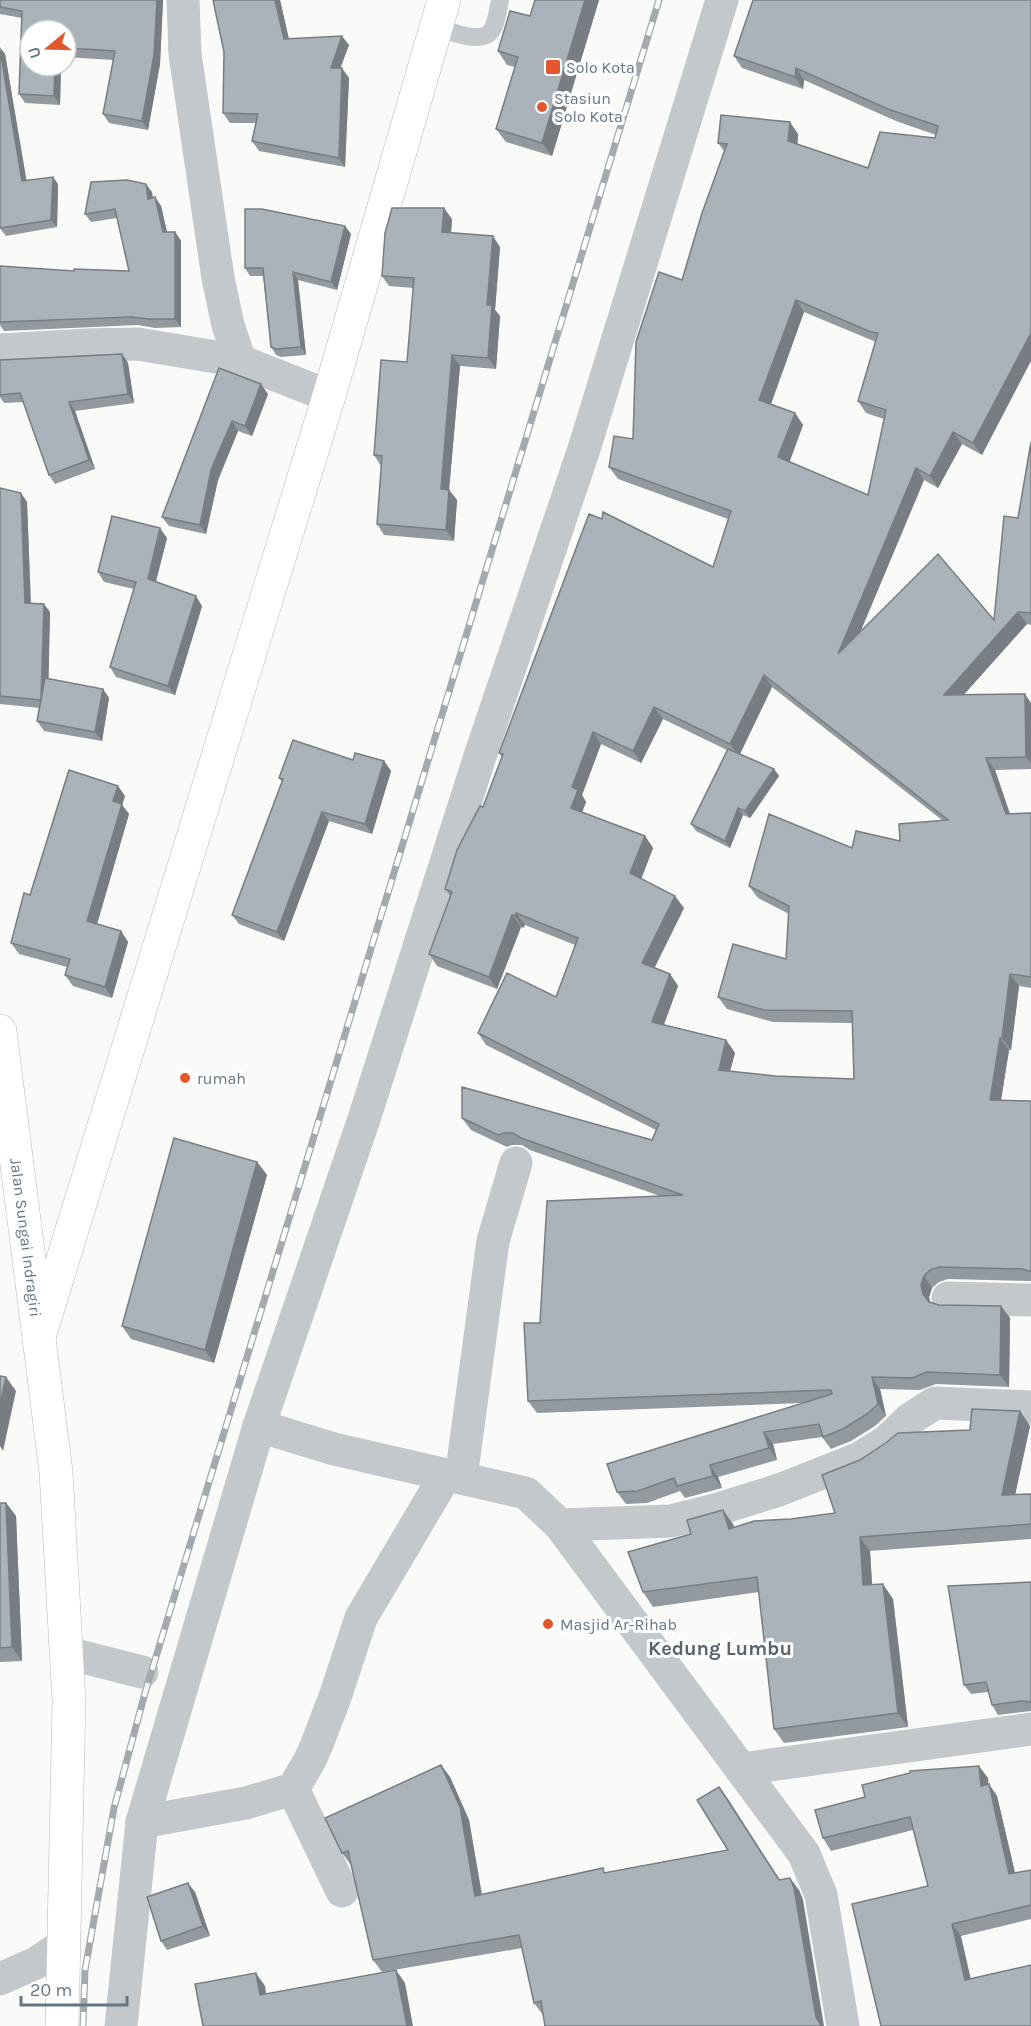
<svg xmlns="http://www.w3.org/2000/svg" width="1031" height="2026" font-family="Karla,sans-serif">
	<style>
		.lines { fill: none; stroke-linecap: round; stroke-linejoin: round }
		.secondary-casing { stroke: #b3babf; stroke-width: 34 }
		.lane { stroke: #c3c8cc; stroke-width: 18 }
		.street { stroke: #c3c8cc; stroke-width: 33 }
		.secondary { stroke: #fff; stroke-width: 33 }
		.rail-casing { stroke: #a2aab0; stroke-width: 7 }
		.rail { stroke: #fff; stroke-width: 4.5; stroke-dasharray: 14; stroke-linecap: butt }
		.wall { fill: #929a9f; fill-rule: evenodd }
		.shaded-wall { fill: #777d82 }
		.building { fill: #aab3b9; stroke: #777d82; stroke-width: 1.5; fill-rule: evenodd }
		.poi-dot { fill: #e4572e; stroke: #fff; stroke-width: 2 }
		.labels { text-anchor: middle; stroke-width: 6; stroke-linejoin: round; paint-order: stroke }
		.poi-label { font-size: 16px; fill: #657683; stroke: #fff; text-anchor: start }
		.street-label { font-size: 16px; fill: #657683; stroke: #fff }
		.quarter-label { font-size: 20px; font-weight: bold; fill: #57646e; stroke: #fff }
	</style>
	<rect width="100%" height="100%" fill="#fafaf8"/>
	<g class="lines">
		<defs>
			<g id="secondary">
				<path id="s1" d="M0,1031L56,1472L69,1701L62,2026"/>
				<path d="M39,1337L329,396L444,0"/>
			</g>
		</defs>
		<use href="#secondary" class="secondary-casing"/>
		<path class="lane" d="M435,27C451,31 484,47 493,28C497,20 498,9 500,0"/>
		<g class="street">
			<path d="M183,0L185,54L218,278L228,325L240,361L329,396"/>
			<path d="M722,0L584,449L481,753L364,1119L259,1426L334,1449L526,1493L560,1525L804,1854L821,1895L843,2026"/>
			<path d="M0,350L88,345L138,344L240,361"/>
			<path d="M948,1298L1031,1300"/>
			<path d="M461,1478L493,1241L516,1163"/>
			<path d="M560,1525L671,1521L715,1510L779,1490L860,1458L887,1441L910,1419L935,1403L1031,1407"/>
			<path d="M67,1653L142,1672"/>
			<path d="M741,1769L1031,1729"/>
			<path d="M142,1822L246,1803L293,1789"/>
			<path d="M342,1891L293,1789L310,1760L317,1744L335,1697L361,1618L445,1476"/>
			<path d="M0,1979L36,1963L62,1946"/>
			<path d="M121,2026L142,1822L259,1426"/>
		</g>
		<use href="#secondary" class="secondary"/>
		<defs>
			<path id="rail" d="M83,2026L85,1970L114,1808L145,1693L659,0"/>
		</defs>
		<use href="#rail" class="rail-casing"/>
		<use href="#rail" class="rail"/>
	</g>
	<g class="wall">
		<path d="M0,0H163L160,64L148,130L109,123L103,114L113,60L66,57V30L30,66H61L60,105L25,103L19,94L22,18L0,14Z"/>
		<path d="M213,0H280L289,39L349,45L340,68L349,78L345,167L259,151L252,141L256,123H230L223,113L224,52Z"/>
		<path d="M535,0H599L552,156L506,142L496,129L515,67L507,65L498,51L530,16Z"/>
		<path d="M1031,0L982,455L962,444L938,488L924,480L861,630L994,620L1018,518L1031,442V625L1027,624L963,695L1031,703V769L995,770L1010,814L1031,813V988L1019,986L1011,1050H1009L1001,1101H1031V1281L948,1279L939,1282L932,1288L929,1297L930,1302L939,1305L1001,1306L1010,1318L1009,1387L936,1384L920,1390L880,1389L886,1416L875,1426L851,1441L831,1449L822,1437L773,1444L777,1460L718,1477L722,1488L685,1498L680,1491L647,1503L626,1504L617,1492L802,1403L537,1413L528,1401L540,1323L660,1196L530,1150L522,1145H512L507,1147L471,1130L462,1118L652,1140L656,1130L486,1045L478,1033L556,997L575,945L525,925L523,928L521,927L497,989L437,966L429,954L451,897L445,889L483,807L502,757L499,753L713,567L728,519L618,479L609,467L633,439L682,280L724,151L718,143L798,134L797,144L868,168L935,138L936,135L896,121L804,80L803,89L742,68L734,56ZM804,312L876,342L858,401L866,413L884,419L868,495L789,462L803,425L795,413L771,404ZM772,687L942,820L900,841L852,848L749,886L758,898L789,914L786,959L718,997L727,1009L773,1022L852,1023L854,1079L775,1076L730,1071L735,1053L726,1040L664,1025L678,986L670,974L654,968L684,908L641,878L653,848L645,836L582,812L586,802L582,795L601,744L641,763L663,719L727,750L691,824L696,831L730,848L743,815L750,818L779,776L774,769L740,754Z"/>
		<path d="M5,54L26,181L58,184L57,227L6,236L0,228Z"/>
		<path d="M152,192L153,198L155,197L161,206L167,232H175L181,241V327L155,328L138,325L4,331L0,325V266L74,271H129L117,218L91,222L85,214Z"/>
		<path d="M452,219L451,233L500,247L495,310L500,316L496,369L460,366L449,490L457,500L454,541L384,535L377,524L381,466L374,455L407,362L414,288L389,286L382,276Z"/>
		<path d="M351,234L337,290L298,280L306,355L281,357L276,355L271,347L263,276H250L245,268Z"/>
		<path d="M122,354L128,363L134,403L75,411L95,469L55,484L49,475L23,402L4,403L0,397V360Z"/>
		<path d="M219,368L268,394L252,436L238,431L218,480L206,534L169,526L162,517Z"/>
		<path d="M0,488L27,502L31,603L50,612L48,679L103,689L109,698L102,741L44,731L37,721L40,708L0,704Z"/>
		<path d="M167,538L156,582L202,606L175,695L116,677L110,667L134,589L104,582L98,572Z"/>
		<path d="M353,760L384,761L391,771L372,834L329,821L284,941L239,924L232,915L282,782L279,778Z"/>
		<path d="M125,796L122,805L129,814L97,924L121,931L128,942L112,998L73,986L65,975L67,967L19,954L11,943L30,895Z"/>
		<path d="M257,1162L267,1175L214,1363L131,1339L122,1326Z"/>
		<path d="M1020,1411L1030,1426L1015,1495L1031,1494V1539L870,1551L872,1585L893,1599L908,1727L784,1743L774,1729L759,1592L653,1607L643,1592L691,1534L733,1524L734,1527L835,1513L970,1430Z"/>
		<path d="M0,1503H6L16,1516L22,1661L0,1662Z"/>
		<path d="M1031,1582V1711L998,1715L992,1705L988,1692L971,1694L964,1685Z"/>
		<path d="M441,1765L450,1777L469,1820L482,1895L728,1850L719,1787L780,1880L799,1890L803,1900L543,2015L534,2003L522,1948L382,1972L373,1960L351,1865L342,1853Z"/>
		<path d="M988,1778V1784L997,1796L1015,1873L1031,1870V1919L961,1936L881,2026L928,1886L913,1830L831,1851L823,1838Z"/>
		<path d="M195,1892L210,1936L167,1950L161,1941Z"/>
	</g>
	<g class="shaded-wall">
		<path d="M157,0H163L160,64L148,130L142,121Z"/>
		<path d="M275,0H280L291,49L284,39Z"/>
		<path d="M585,0H599L552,156L542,143Z"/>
		<path d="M342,36L349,45L337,77L331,68Z"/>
		<path d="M0,47L5,54L28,189L22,181Z"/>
		<path d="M55,66H61L60,105L54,96Z"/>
		<path d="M342,68L349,78L345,167L339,158Z"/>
		<path d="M796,68L804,80L803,89L795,77Z"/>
		<path d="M790,122L798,134L797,153L788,141Z"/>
		<path d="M53,177L58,184L57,227L51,220Z"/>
		<path d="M146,184L152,192L153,207L148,199Z"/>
		<path d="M155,197L161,206L169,241L163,232Z"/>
		<path d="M444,208L452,219L450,243L442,232Z"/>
		<path d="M345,226L351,234L337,290L331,282Z"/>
		<path d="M175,232L181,241V327L175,319Z"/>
		<path d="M493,236L500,247L495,310L500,316L496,369L488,358L487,305Z"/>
		<path d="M293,272L298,280L306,355L301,347Z"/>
		<path d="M796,300L804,312L768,412L759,400Z"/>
		<path d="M1031,333V361L982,455L973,443Z"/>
		<path d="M122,354L128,363L134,403L128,394Z"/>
		<path d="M452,355L460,366L449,490L457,500L454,541L446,530L441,489Z"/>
		<path d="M261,384L268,394L252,436L245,426Z"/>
		<path d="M69,402L75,411L95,469L89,460Z"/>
		<path d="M795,413L803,425L787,469L778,457Z"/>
		<path d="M232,421L238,431L218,480L206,534L200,525L211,470Z"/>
		<path d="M953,432L962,444L938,488L930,476Z"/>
		<path d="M916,468L924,480L846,666L838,654Z"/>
		<path d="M21,493L27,502L31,612L25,603Z"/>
		<path d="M160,528L167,538L154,588L148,579Z"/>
		<path d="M196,596L202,606L175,695L168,686Z"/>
		<path d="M44,604L50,612L48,709L42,700Z"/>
		<path d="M1018,612L1027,624L953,707L944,695Z"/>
		<path d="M764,675L772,687L739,756L730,744Z"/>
		<path d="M103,689L109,698L102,741L95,732Z"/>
		<path d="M1025,694L1031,703V764L1026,757Z"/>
		<path d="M654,707L663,719L641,763L633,751Z"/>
		<path d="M593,732L601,744L582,795L586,802L579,820L571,808L572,787Z"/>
		<path d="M986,758L995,770L1014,826L1006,814Z"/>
		<path d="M384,761L391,771L372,834L365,824Z"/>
		<path d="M774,769L779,776L750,818L745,811Z"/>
		<path d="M118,786L125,796L122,805L129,814L95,931L87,921L113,801Z"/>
		<path d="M738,808L743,815L730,848L725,841Z"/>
		<path d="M322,812L329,821L284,941L277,932Z"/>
		<path d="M645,836L653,848L639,885L630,873Z"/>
		<path d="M675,896L684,908L651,975L642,963Z"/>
		<path d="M516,913L525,925L523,928L515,916Z"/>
		<path d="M512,915L521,927L497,989L489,977Z"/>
		<path d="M121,931L128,942L112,998L105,987Z"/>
		<path d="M670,974L678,986L660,1034L652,1022Z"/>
		<path d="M1010,974L1019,986L1011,1050L1002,1038Z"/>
		<path d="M1000,1038L1009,1050L999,1112L990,1100Z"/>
		<path d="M726,1040L735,1053L727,1082L719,1070Z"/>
		<path d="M257,1162L267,1175L214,1363L205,1350Z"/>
		<path d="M924,1276L932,1288L929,1297L931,1306L923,1294L921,1285Z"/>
		<path d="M1001,1306L1010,1318L1009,1387L1000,1375Z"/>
		<path d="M6,1377L16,1391L3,1451L0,1446V1404Z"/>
		<path d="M872,1377L880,1389L886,1416L878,1404Z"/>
		<path d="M1020,1411L1030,1426L1012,1509L1002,1495Z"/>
		<path d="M764,1432L773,1444L777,1460L769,1448Z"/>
		<path d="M710,1465L718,1477L722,1488L713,1476Z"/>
		<path d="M6,1503L16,1516L22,1661L12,1647Z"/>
		<path d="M723,1510L733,1524L739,1543L729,1529Z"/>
		<path d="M860,1537L870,1551L873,1600L863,1585Z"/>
		<path d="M883,1584L893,1599L908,1727L898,1713Z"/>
		<path d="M441,1765L450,1777L469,1820L484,1908L475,1896Z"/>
		<path d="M979,1766L988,1778L989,1798L981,1786Z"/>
		<path d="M989,1784L997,1796L1018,1886L1009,1874Z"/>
		<path d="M719,1787L728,1799L788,1893L779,1880Z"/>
		<path d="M790,1878L799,1890L803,1900L824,2026H820L816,2017Z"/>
		<path d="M188,1883L195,1892L210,1936L203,1926Z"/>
		<path d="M952,1924L961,1936L974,1993L965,1980Z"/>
		<path d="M396,1970L405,1983L413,2026H407Z"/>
		<path d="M256,1973L265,1986L268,2008L260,1995Z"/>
	</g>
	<g class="building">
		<path d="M0,0H157L154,55L142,121L103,114L115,51L66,48V30H30V66H55L54,96L19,94L22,11L0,7Z"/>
		<path d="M213,0H275L284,39L342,36L331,68H342L339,158L252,141L258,114L223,113L224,52Z"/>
		<path d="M535,0H585L542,143L496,129L518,57L498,51L510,11L530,16Z"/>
		<path d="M753,0H1031V333L973,443L953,432L930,476L916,468L838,654L938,554L994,620L1004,516L1018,518L1031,442V613L1018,612L944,695L1025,694L1026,757L986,758L1006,814L1031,813V977L1010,974L1002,1038H1000L990,1100L1031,1101V1272L1023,1269L939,1267L930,1270L924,1276L921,1285L923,1294L929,1302L939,1305L1001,1306L1000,1375L927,1372L912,1378L872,1377L878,1404L867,1414L843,1429L823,1437L819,1424L764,1432L769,1448L710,1465L713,1476L677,1486L674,1478L638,1491L617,1492L607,1464L832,1394L831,1390L528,1401L524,1323H540L547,1201L683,1195L521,1138L513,1133H504L498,1135L462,1118V1087L652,1140L659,1124L478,1033L507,973L556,997L578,938L516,913L515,916L512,915L489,977L429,954L452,892L445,889L457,850L480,806L483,807L503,754L499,753L589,514L602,519L603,512L713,567L731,511L609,467L614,436L633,439L636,342L659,272L682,280L702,213L727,144L718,143L721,115L790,122L788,141L868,168L880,132L935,138L938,126L888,109L796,68L795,77L734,56ZM796,300L871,332L878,333L858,401L886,410L868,495L778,457L795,413L759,400ZM764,675L948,820L899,824L900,841L856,831L852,848L769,814L749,886L789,906L786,959L733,944L718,997L764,1010L852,1011L854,1079L775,1076L719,1070L726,1040L652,1022L670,974L642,963L675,896L630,873L645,836L571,808L578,790L572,787L593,732L633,751L654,707L730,744Z"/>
		<path d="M0,50L22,181L53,177L51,220L0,228Z"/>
		<path d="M127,180L146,184L148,199L155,197L163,232H175V319H149L132,317L0,322V266L74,271V269L129,271L115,209L85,214L91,182Z"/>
		<path d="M392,208H444L442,232L493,236L487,305H492L488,358L452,355L441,489L449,490L446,530L377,524L382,456L374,455L381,360L407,362L414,278L382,276L385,233Z"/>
		<path d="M245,209H262L345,226L331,282L293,272L301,347L276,349L271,347L263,268H245Z"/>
		<path d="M122,354L128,394L69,402L89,460L49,475L20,393L0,395V360Z"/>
		<path d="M219,368L261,384L245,426L232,421L211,470L200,525L162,517Z"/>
		<path d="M0,488L21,493L25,603L44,604L41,700L0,696Z"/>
		<path d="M112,516L160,528L148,579L196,596L168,686L110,667L136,582L98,572Z"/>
		<path d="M45,678L103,689L95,732L37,721Z"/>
		<path d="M293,740L353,760L355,753L384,761L365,824L322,812L277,932L232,915L283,779L279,778Z"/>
		<path d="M728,749L774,769L745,811L738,808L725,841L691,824Z"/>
		<path d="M69,770L118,786L113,801L122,804L87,921L121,931L105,987L65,975L70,959L11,943L24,893L30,895Z"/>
		<path d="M174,1138L257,1162L205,1350L122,1326Z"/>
		<path d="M0,1376L6,1377L0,1404Z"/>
		<path d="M972,1409L1020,1411L1002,1495L1031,1494V1524L860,1537L863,1585L883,1584L898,1713L774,1729L757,1577L643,1592L628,1552L691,1534L687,1520L723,1510L729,1529L754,1521L791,1519L835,1513L822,1475L860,1460L887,1442L898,1433L970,1430Z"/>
		<path d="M0,1503H6L12,1647L0,1648Z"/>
		<path d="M1031,1582V1702L1022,1701L992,1705L986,1682L964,1685L948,1586Z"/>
		<path d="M441,1765L460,1807L475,1896L603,1868L604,1873L728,1850L697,1800L719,1787L779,1880L790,1878L794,1888L816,2017L821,2026H545L541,2001L534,2003L519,1935L373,1960L348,1851L342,1853L325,1818Z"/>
		<path d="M979,1766L981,1786L989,1784L1009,1874L1031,1870V1905L952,1924L965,1980L1031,1965V2026H881L852,1904L928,1886L910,1817L823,1838L815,1810L865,1797L862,1785L910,1773V1771Z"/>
		<path d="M188,1883L203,1926L161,1941L147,1897Z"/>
		<path d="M396,1970L407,2026H203L195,1984L256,1973L260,1995Z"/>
	</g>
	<g class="poi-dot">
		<rect x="545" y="59" width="16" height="16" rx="3"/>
		<circle cx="542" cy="107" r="6"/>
		<circle cx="185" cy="1078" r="6"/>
		<circle cx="548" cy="1624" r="6"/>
	</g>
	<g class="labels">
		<g class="poi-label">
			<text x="566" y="73">Solo Kota</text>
			<text x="554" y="104">Stasiun<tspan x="554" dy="18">Solo Kota</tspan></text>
			<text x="197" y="1084">rumah</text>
			<text x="560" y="1630">Masjid Ar-Rihab</text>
		</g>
		<g class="street-label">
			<text dy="6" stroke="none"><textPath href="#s1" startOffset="208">Jalan Sungai Indragiri</textPath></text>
		</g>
		<g class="quarter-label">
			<text x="720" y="1655">Kedung Lumbu</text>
		</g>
	</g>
	<g transform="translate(48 48) rotate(251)"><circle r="28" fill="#ffffff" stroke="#c1c8cd" stroke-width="1.5"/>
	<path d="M0-4.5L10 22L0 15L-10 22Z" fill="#e4572e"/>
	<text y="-9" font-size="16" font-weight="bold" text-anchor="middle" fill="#657683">U</text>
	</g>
	<path d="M21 1996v9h106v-9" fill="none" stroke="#657683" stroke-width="3"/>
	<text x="30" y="1996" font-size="18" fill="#657683" stroke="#ffffff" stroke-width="4.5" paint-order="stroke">20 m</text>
</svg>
